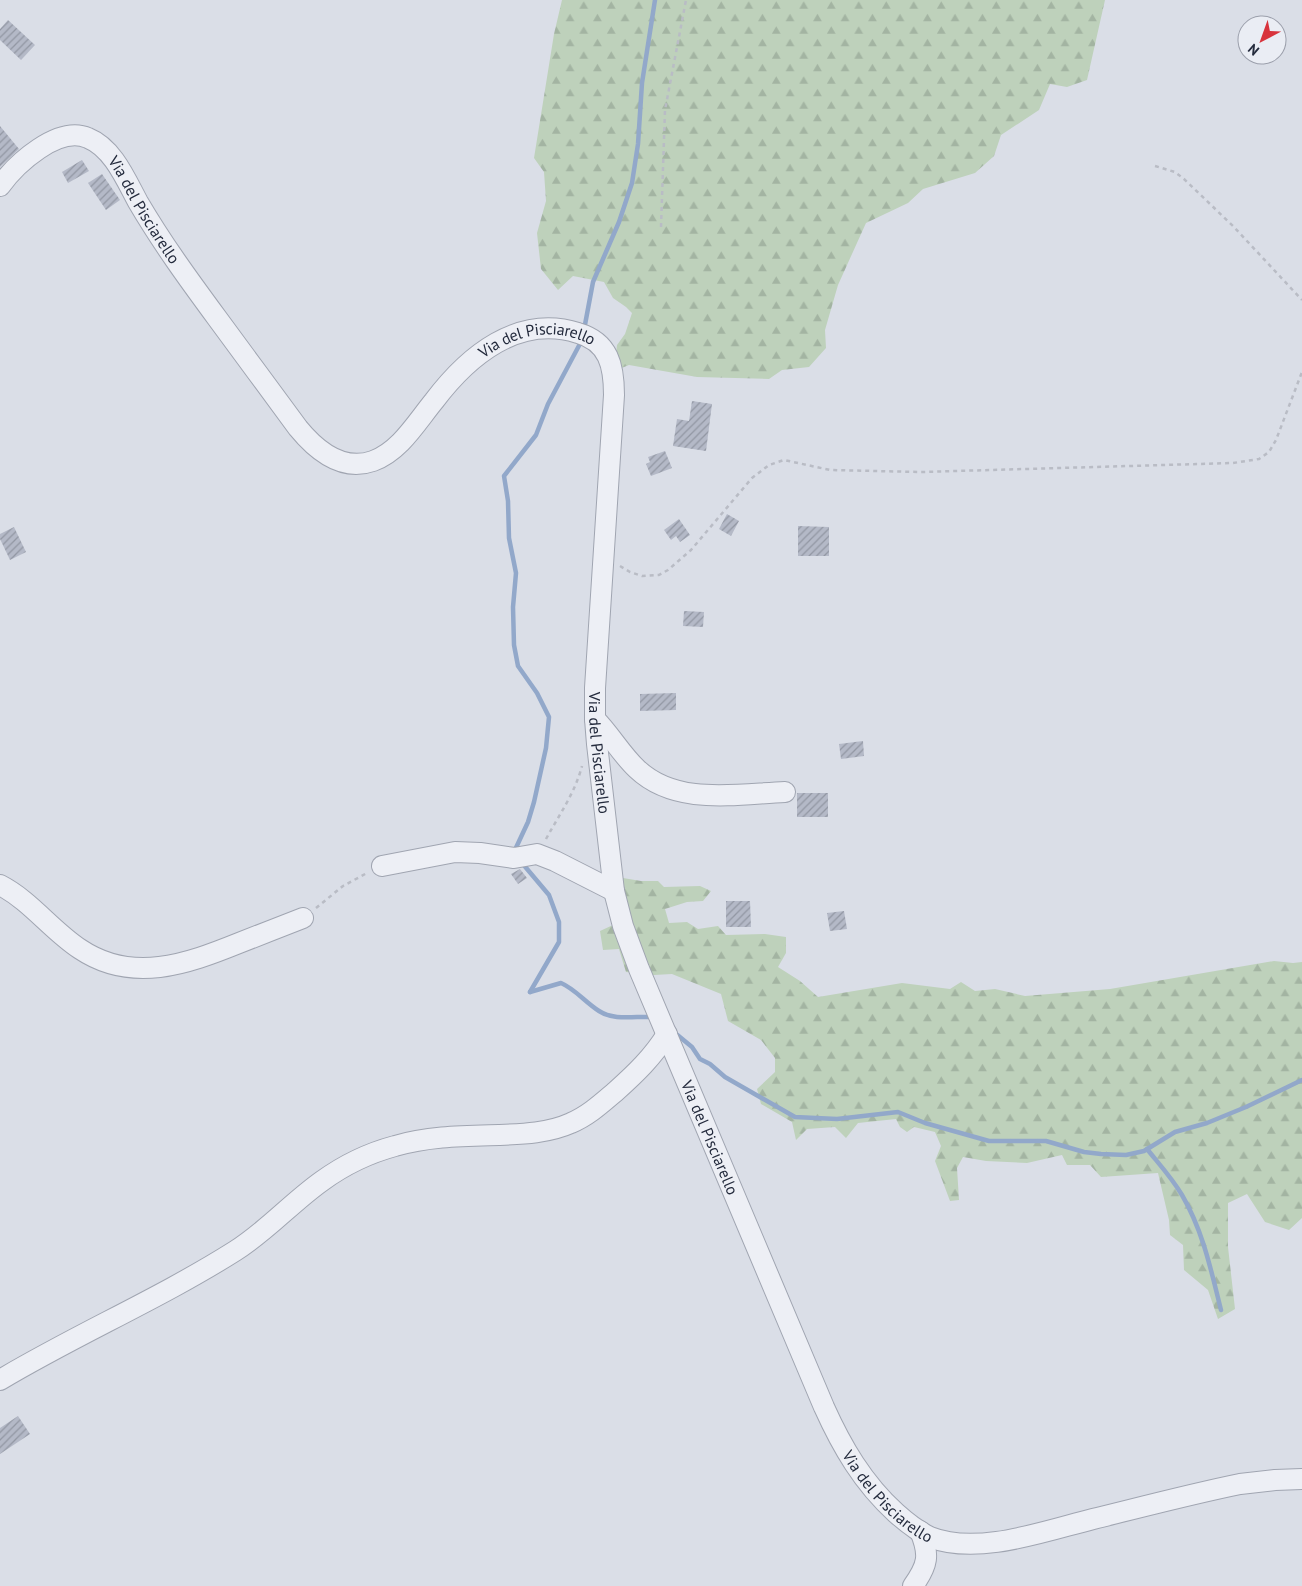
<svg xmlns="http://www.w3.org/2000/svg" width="1302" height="1586" font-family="'PT Sans',sans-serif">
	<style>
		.forest { fill: url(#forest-firs) }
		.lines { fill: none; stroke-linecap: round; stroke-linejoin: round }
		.stream { stroke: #92a8ca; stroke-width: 4.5 }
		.building { fill: url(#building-hatch) }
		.minor-casing { stroke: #a0a5b1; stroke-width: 22 }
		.path { stroke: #b9bcc5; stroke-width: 2.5; stroke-dasharray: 4 4; stroke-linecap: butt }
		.minor { stroke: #edeff5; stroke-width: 20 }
		.labels { text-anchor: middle; stroke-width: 4.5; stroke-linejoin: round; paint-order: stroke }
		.street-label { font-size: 16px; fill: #242b3d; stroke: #eaedf4 }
	</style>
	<defs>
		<pattern id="forest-firs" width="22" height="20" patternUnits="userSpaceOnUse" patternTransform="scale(1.25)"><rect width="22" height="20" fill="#bed1bb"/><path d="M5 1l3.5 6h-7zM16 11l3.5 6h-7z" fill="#a3b4a2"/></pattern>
		<pattern id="building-hatch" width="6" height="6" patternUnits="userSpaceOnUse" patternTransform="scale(1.25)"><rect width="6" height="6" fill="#b4b9c7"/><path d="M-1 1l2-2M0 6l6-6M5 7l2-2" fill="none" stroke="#9297a3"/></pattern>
	</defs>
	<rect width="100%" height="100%" fill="#dadee7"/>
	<g class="forest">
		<path d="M562,0H1105L1087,80L1067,87L1050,84L1039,110L1001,135L994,156L975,173L923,189L908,203L866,223L838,285L825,330L826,348L809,367L782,370L769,379L697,377L629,365L614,371L617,345L625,334L632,313L626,307L613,298L604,282L573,276L558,290L541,269L537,233L546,201L544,172L534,158L554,34Z"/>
		<path d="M623,878L641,881H658L664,887L700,886L711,891L703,901L687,902L665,909L669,923L687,922L698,929L718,926L726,935L765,934L786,937V953L778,967L800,981L818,997L902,983L950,989L961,982L975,991L995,989L1025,996L1110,989L1274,961L1293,963L1302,962V1218L1289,1230L1265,1222L1247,1194L1228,1203V1247L1235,1309L1218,1319L1208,1290L1184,1270L1183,1245L1170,1235L1169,1220L1158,1173L1101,1177L1090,1165H1067L1062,1155L1027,1163L986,1161L963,1157L957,1168L959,1200L950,1201L935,1161L941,1146L935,1132L914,1127L907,1132L900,1127L896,1119L858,1123L846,1138L835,1127L807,1129L796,1140L792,1122L761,1104L757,1089L775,1072V1058L761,1040L728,1021L721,994L672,974L654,975L626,972L619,949L603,950L600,931L613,925L624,900Z"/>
	</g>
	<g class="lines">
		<g class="stream">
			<path d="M584,330L593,282L619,222L632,183L638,144L642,83L655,0"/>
			<path d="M514,852L528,822L534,802L546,748L549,717L537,693L518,666L514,645L513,607L516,573L509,538L508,501L504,476L536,435L548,404L582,340"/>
			<path d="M522,863L549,895L559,922V942L530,992"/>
			<path d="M530,992L561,983C575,989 585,1002 599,1011C614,1021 635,1016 653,1017"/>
			<path d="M675,1033L692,1047L700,1059L710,1064L725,1077L795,1117L837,1119L898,1112L925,1123L989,1141H1046L1084,1152L1101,1154L1126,1155L1144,1151L1175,1132L1207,1123L1246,1107L1302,1080"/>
			<path d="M1147,1149C1159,1164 1172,1178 1182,1195C1203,1231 1211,1270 1221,1310"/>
		</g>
	</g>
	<g class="building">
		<path d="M8,20L35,45L21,60L0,40V29Z"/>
		<path d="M0,126L19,149L0,167Z"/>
		<path d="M82,160L89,171L68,183L62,172Z"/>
		<path d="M102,174L120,200L106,210L88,183Z"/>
		<path d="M692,401L712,404L706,451L673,446L677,419L689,421Z"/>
		<path d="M665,451L672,468L651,476L646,464L650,462L648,457Z"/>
		<path d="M727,514L739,521L731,536L719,529Z"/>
		<path d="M679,519L690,535L680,542L676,536L671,540L664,530Z"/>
		<path d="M798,526L829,527V556H798Z"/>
		<path d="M14,527L26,552L10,560L0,539V534Z"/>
		<path d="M684,611L704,612L703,627L683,626Z"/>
		<path d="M676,693V710L640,711V694Z"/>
		<path d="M863,741L864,756L841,759L839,744Z"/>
		<rect x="797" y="793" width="31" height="24"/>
		<path d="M520,869L527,878L518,884L511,874Z"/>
		<path d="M726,901H750L751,927H726Z"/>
		<path d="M844,911L847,929L830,931L827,913Z"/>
		<path d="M18,1416L30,1434L0,1454V1428Z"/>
	</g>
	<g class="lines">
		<defs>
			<g id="minor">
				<path id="s1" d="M0,186C16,164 58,125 88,138C113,148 126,180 138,202C162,243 189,280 217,318C244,355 271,391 298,428C316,450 342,472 373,461C400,451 416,423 434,401C468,356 518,314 578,333C609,342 614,366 614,395L595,688V719L597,744L614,891L623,926L639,969L824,1407C842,1447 863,1483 896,1513C906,1522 917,1531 930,1537C977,1556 1045,1531 1093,1519C1142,1507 1191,1494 1240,1484L1275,1480L1302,1479"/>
				<path d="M595,719C610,734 621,754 637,769C676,806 736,794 785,792"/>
				<path d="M382,866L455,852L480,853L514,858L537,854L555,861L614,891"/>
				<path d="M0,885C31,901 51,930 80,949C132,984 187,964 239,943C260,935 282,926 303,918"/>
				<path d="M0,1380C77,1334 159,1299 235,1251C267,1231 291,1203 322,1181C344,1165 369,1153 395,1146C429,1136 464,1136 499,1135C523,1134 549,1133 571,1123C588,1116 602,1103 615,1092C635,1074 653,1057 667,1034"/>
				<path d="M913,1586C928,1565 930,1555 920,1531"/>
			</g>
		</defs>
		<use href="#minor" class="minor-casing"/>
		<g class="path">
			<path d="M1155,166L1175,172L1184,179L1233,226L1302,300"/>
			<path d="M661,227L665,110L686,0"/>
			<path d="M620,566L630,572L642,576L659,575L668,570L691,550L752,478L769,465L784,460L830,470L921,472L1233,463L1259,459L1269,452L1276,440L1302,372"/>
			<path d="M546,839C559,815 575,793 582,766"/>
			<path d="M316,908L343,886L367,873"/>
		</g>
		<use href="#minor" class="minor"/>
	</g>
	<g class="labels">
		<g class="street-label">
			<text dy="6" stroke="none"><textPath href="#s1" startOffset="199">Via del Pisciarello</textPath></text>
			<text dy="6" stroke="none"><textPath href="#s1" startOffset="768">Via del Pisciarello</textPath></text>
			<text dy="6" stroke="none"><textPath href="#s1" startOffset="1248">Via del Pisciarello</textPath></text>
			<text dy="6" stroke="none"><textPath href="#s1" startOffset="1652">Via del Pisciarello</textPath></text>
			<text dy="6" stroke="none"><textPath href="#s1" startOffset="2056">Via del Pisciarello</textPath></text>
		</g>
	</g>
	<g transform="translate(1262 40) rotate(221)"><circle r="24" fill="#eaedf4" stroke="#9b9fab"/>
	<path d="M0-4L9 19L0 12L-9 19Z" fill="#d8333c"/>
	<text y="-8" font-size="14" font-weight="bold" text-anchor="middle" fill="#242b3d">N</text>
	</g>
</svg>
